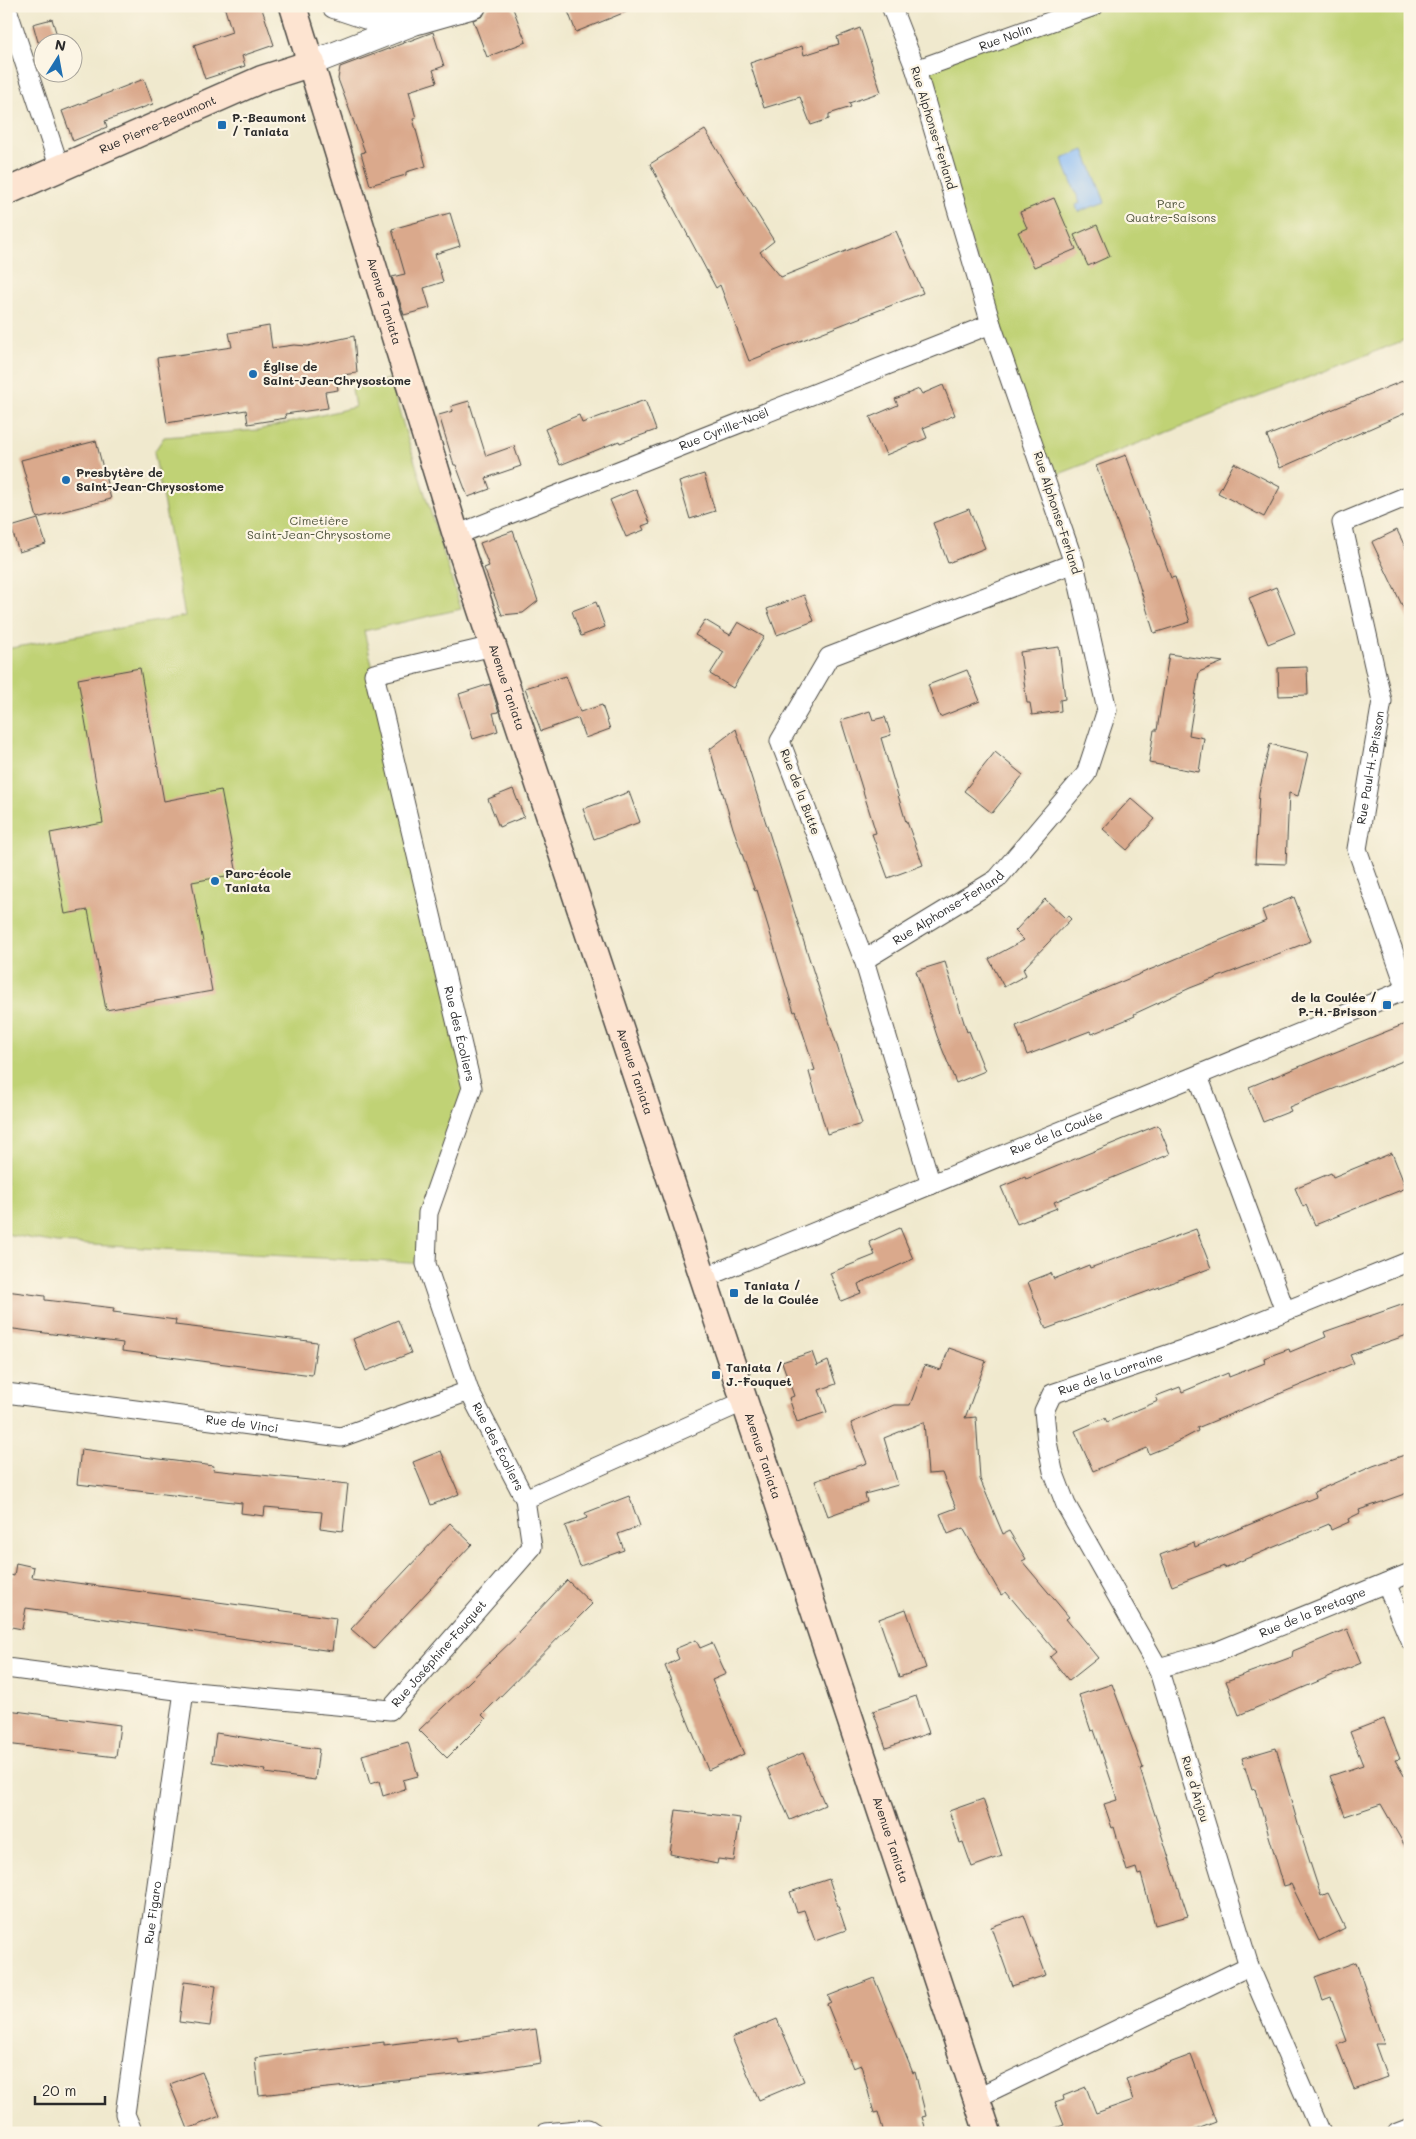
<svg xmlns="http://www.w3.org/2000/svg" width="1416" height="2139" font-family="Mali,sans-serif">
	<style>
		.green { fill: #c0d275; stroke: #767e50 }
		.water { fill: #88bbf6; stroke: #5a7390 }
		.building { fill: #daa98c }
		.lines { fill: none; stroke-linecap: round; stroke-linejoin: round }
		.minor-casing { stroke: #494843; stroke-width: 21 }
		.tertiary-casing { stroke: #494843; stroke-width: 26 }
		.secondary-casing { stroke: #494843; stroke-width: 29 }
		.minor { stroke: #fff; stroke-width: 19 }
		.tertiary { stroke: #fff; stroke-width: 24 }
		.secondary { stroke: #fde4d1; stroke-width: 26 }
		.poi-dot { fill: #1f6fb2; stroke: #fcf5e5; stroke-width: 2 }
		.labels { text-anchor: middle; stroke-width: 4.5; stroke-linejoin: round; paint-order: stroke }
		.street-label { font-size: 12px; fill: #2b2b2b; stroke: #fcf5e5 }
		.poi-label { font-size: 12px; font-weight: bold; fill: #2b2b2b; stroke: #fcf5e5; text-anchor: start }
		.park-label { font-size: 12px; fill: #50553e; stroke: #fcf5e5 }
	</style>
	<rect width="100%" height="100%" fill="#fcf5e5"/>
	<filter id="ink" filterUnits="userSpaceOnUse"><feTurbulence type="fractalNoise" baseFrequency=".02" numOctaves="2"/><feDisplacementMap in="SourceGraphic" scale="10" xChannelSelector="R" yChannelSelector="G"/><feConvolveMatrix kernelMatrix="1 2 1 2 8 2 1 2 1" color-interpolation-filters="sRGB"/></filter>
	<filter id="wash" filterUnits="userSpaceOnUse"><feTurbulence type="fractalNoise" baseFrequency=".0096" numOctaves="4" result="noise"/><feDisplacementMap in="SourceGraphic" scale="20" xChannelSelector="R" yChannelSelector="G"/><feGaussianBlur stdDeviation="1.12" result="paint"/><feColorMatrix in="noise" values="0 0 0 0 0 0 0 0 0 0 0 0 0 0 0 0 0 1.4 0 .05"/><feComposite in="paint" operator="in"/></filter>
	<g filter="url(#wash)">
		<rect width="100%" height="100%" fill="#f0e9ce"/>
		<g class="green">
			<path d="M1094,6H1410V338L1046,479L916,70Z"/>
			<path d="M389,379L461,609L364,631L472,1088L428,1213L426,1264L57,1243L6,1234V649L185,616L154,452L164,437L258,430L355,407L352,389Z"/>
		</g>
		<path class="water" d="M1084,150L1105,202L1078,212L1076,205L1080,203L1062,159Z"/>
		<g id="blocks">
			<g class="building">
				<path d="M224,6H261L274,45L242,56L245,66L205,79L194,45L232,32Z"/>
				<path d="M493,6H512L526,42L487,57L473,20L483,16L487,8Z"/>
				<path d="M566,6H638V7L576,32Z"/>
				<path d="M52,19L59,42H38L33,24Z"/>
				<path d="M860,28L881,92L849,103L851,107L829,114V119L811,125L800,97L764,108L750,63L802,46L804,55L839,44L837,37Z"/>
				<path d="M433,32L444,66L433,70L437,82L409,91L416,118L413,119L426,166L406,172V175L370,185L361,153L365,152L338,79L340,67Z"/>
				<path d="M144,79L153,104L105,121L107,127L73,141L62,111Z"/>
				<path d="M705,130L774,241L760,252L781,277L896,231L923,293L749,361L720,285L716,288L650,164Z"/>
				<path d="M1054,198L1076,249L1034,267L1018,232L1027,228L1020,212Z"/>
				<path d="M450,213L460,246L435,254L443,282L424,288L430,308L404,315L392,277L405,274L392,229Z"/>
				<path d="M1097,225L1110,256L1088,266L1074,235Z"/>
				<path d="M269,326L272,348L294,345L308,346L354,336L357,373L336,376L338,390L325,392L328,408L285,414L286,418L248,424L246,410L167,423L157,358L232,347L229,333Z"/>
				<path d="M1410,378V411L1280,468L1267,436Z"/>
				<path d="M943,385L955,415L923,428L927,438L886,455L870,417L898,405L895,399L919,389L922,394Z"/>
				<path d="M645,400L656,430L620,443L619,441L560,465L545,429L579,415L582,423Z"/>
				<path d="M469,401L486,456L514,446L521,466L486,478L490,489L468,497L456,465H454L439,415L453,411L452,406Z"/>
				<path d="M96,441L111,499L37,518L21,460Z"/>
				<path d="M1126,455L1171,578L1175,577L1190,622L1154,633L1133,565L1096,466Z"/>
				<path d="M1234,463L1280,487L1264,517L1218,493Z"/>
				<path d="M704,474L715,511L690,519L679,482Z"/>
				<path d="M636,489L650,523L642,526L644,530L626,537L610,500Z"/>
				<path d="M969,509L985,548L948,563L933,523Z"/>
				<path d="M38,519L46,544L19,552L11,527Z"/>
				<path d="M1397,530L1410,557V622L1372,542Z"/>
				<path d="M513,531L538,601L523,613L502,615L484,568L489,566L480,543Z"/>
				<path d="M1276,587L1295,633L1268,644L1249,598Z"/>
				<path d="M804,595L814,621L777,635L767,609Z"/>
				<path d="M596,602L605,627L581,636L572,611Z"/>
				<path d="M705,620L730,635L738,622L764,637L733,688L710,674L724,652L695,635Z"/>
				<path d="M1059,647L1065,699L1060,700L1061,711L1032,715L1030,703H1027L1020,652Z"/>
				<path d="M1169,654L1223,662L1199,672L1189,735L1204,738L1199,772L1149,763L1154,730H1157Z"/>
				<path d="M1307,667L1308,695L1279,696L1278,668Z"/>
				<path d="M140,668L164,801L221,790L237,874L192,882L212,991L106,1010L88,910L65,914L50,833L103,823L78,679Z"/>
				<path d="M967,670L980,701L940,717L928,685Z"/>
				<path d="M566,676L580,712L602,705L610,729L585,738L578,718L541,731L525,688Z"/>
				<path d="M490,684L499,712L493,713L498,731L473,739L459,694Z"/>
				<path d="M870,711L873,720L885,717L891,735L881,738L906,822H907L923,865L888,878L872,834L876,833L841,720Z"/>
				<path d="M736,729L862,1124L827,1134L809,1072L815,1070L796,1011L794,1012L757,890L755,891L733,828L710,749Z"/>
				<path d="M1270,744L1308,753L1298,796L1289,793L1286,864L1255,863L1259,792Z"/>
				<path d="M995,752L1023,775L992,813L964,791Z"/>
				<path d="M513,789L524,817L499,827L488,799Z"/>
				<path d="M629,792L640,822L594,839L583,809Z"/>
				<path d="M1131,798L1155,819L1127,850L1103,829Z"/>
				<path d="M1294,897L1311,941L1190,988L1134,1014L1135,1016L1092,1034L1090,1031L1027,1055L1016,1026L1266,921L1262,910Z"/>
				<path d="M1045,899L1065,918L1068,916L1071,919L1023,969L1026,975L1004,987L989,959L1024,940L1015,931Z"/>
				<path d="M945,962L967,1032L969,1031L985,1071L956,1083L937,1036L916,971Z"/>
				<path d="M1410,1022V1058L1289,1107L1291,1111L1263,1122L1249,1087Z"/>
				<path d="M1158,1125L1170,1154L1054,1202L1057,1208L1017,1224L1001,1187L1025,1177L1026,1179Z"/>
				<path d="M1392,1153L1406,1188L1315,1225L1306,1205L1303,1207L1295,1188L1331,1173L1333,1177Z"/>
				<path d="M900,1228L913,1259L858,1284L861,1293L841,1301L830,1273L875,1255L869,1242Z"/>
				<path d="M1196,1229L1211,1268L1046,1329L1028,1282L1051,1273L1054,1279L1089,1265L1090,1268Z"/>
				<path d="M6,1291L45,1296V1300L114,1308L113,1312L176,1320L175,1325L317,1342L312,1375L122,1351L123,1343L6,1328Z"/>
				<path d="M1410,1302V1334L1350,1355L1354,1363L1197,1428L1198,1431L1171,1445L1149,1454L1147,1448L1093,1471L1075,1431L1105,1418L1107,1422L1149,1405L1158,1401L1156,1396L1180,1387L1182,1392L1228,1373L1229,1377L1265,1363L1264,1358L1289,1349L1290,1352L1326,1337L1324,1332Z"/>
				<path d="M398,1320L411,1353L366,1371L353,1339Z"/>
				<path d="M949,1348L986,1361L965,1418L976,1417L980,1479L1003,1534L1009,1531L1026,1559L1022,1561L1069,1617L1066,1619L1098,1658L1069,1681L1050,1657L1056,1652L1006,1592L1001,1595L963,1528L948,1534L940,1514L956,1508L942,1473L928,1474L924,1422L884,1438L898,1485L865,1494L867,1502L828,1516L815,1481L867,1463L851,1423L894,1405H910L925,1365L941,1370Z"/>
				<path d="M812,1352L817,1366L828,1361L836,1384L819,1390L827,1412L797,1422L789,1398L794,1396L782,1362Z"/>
				<path d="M81,1449L214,1466L213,1470L348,1484L343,1531L320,1528L322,1512L265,1507L264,1516L241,1513L242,1503L77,1484Z"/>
				<path d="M441,1451L459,1494L431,1505L413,1462Z"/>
				<path d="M1410,1453V1492L1359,1510L1360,1513L1348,1519L1349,1522L1331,1530L1329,1524L1224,1568V1566L1172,1586L1160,1555L1194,1542L1195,1547L1316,1497L1314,1492L1373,1466Z"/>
				<path d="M629,1496L640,1526L618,1534L624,1550L580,1566L565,1526L587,1518L585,1513Z"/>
				<path d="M450,1523L472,1544L374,1649L351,1629Z"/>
				<path d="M16,1563L34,1567L32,1577L336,1618L332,1651L26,1608L22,1629L6,1626L9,1605L6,1604V1574L14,1576Z"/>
				<path d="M567,1580L592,1604L482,1715L486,1719L447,1758L419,1730L520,1633L519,1631Z"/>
				<path d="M906,1609L926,1668L899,1677L879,1619Z"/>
				<path d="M1347,1629L1361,1663L1239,1715L1226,1681L1292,1657L1293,1651Z"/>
				<path d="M696,1640L700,1648L712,1643L726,1674L712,1680L744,1754L708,1770L665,1666L679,1659L675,1649Z"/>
				<path d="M1112,1684L1143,1768L1140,1769L1188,1916L1155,1925L1141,1874L1138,1875L1136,1868L1127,1871L1114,1827L1112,1828L1104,1804L1117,1800L1115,1792L1094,1730L1091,1731L1079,1695Z"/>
				<path d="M916,1696L929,1733L886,1748L873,1711Z"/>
				<path d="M8,1710L120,1725L116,1757L6,1744Z"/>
				<path d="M1384,1719L1400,1759L1395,1760L1410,1786V1855L1381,1804L1345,1816L1330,1776L1363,1765L1350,1732Z"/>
				<path d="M216,1733L319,1749L315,1780L265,1773L266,1770L212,1762Z"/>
				<path d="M408,1742L418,1776L403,1780L405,1789L383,1796L379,1781L370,1784L362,1755Z"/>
				<path d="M1276,1748L1302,1838L1321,1896L1328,1893L1345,1928L1319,1941L1291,1884L1284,1886L1255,1789L1252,1790L1242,1758Z"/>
				<path d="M803,1753L825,1805L790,1820L767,1768Z"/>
				<path d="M983,1799L1002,1856L972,1867L963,1842L960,1843L949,1811Z"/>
				<path d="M676,1810L740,1818L734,1861L718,1859L717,1864L670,1854Z"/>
				<path d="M829,1879L846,1930L815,1941L804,1910L797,1912L790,1892Z"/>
				<path d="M1024,1915L1046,1975L1012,1986L991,1927Z"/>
				<path d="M1356,1962L1384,2044H1375L1387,2077L1354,2089L1337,2045L1347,2041L1331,1997L1323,2000L1315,1977Z"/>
				<path d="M874,1978L913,2073L915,2072L926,2116L922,2117L927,2133H884L878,2112L874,2113L861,2065L853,2068L827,2004L831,2002L828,1996Z"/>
				<path d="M184,1982L216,1986L210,2026L179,2022Z"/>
				<path d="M777,2019L804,2081L759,2100L732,2038Z"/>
				<path d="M536,2029L541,2063L484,2072L259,2095L255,2058L384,2042V2045L457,2036L458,2041Z"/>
				<path d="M1191,2055L1216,2122L1187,2133H1049V2130L1064,2125L1055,2102L1064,2099L1063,2096L1086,2087L1096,2113L1133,2100L1126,2079Z"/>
				<path d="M202,2072L220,2116L188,2129L170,2084Z"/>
			</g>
		</g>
	</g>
	<g filter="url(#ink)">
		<use href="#blocks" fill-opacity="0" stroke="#494843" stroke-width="1"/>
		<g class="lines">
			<defs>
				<g id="minor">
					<path d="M6,6L60,169"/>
					<path id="s1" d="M916,70L1094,6"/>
					<path id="s2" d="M456,535L991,324"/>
					<path id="s3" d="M493,646L374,674L472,1088L428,1213L426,1264L469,1391L525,1499"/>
					<path id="s4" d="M864,960L997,879L1086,774L1107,710L1074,563L991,324L916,70L891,6"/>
					<path id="s5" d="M1407,990L1357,849L1382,701L1342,523L1410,495"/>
					<path d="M1198,1076L1285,1311"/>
					<path d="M931,1185L864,960L780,741L829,657L1074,563"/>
					<path id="s6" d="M703,1278L1410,988"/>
					<path id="s7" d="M6,1393L341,1437L469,1391"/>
					<path d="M1386,1583L1410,1640"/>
					<path id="s8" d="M6,1668L184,1691L390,1710L532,1547L525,1499L745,1401"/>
					<path id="s9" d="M1158,1668L1066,1505L1053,1471L1047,1442L1044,1411L1052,1394L1226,1335L1410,1261"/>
					<path d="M976,2098L1249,1966"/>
					<path id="s10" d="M133,2133L125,2114L184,1691"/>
					<path d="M546,2133L588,2129L594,2133"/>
					<path id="s11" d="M1321,2133L1249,1966L1158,1668L1216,1652L1410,1573"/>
					<path d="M1397,2133L1410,2128"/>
				</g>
				<g id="tertiary">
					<path d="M334,6L379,21L407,22"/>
					<path d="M312,63L414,23L474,6"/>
				</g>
				<g id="secondary">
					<path id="s12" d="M293,6L456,535L988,2133"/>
					<path id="s13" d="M6,192L262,79L312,63"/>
				</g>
			</defs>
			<use href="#minor" class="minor-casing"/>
			<use href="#tertiary" class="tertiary-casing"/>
			<use href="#secondary" class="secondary-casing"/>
			<use href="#minor" class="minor"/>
			<use href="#tertiary" class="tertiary"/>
			<use href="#secondary" class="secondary"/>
		</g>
	</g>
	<g class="poi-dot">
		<rect x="217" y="120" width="10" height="10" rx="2.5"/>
		<circle cx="253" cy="374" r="5"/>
		<circle cx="66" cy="480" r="5"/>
		<circle cx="215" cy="881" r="5"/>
		<rect x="1382" y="1000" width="10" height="10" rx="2.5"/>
		<rect x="729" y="1288" width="10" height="10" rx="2.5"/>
		<rect x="711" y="1370" width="10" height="10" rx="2.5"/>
	</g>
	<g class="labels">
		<g class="street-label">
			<text dy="4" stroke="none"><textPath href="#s1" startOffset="95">Rue Nolin</textPath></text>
			<text dy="4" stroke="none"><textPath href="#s13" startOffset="166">Rue Pierre-Beaumont</textPath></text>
			<text transform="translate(933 128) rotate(73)" y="4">Rue Alphonse-Ferland</text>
			<text dy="4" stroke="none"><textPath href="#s12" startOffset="309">Avenue Taniata</textPath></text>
			<text dy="4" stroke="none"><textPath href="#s2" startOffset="288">Rue Cyrille-Noël</textPath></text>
			<text transform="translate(1057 513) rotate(72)" y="4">Rue Alphonse-Ferland</text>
			<text dy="4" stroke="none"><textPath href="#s12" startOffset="714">Avenue Taniata</textPath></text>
			<text dy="4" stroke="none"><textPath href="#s5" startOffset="232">Rue Paul-H.-Brisson</textPath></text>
			<text transform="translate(800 792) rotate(69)" y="4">Rue de la Butte</text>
			<text dy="4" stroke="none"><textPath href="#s4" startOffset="99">Rue Alphonse-Ferland</textPath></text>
			<text dy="4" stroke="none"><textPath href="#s3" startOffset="492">Rue des Écoliers</textPath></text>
			<text dy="4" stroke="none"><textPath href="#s12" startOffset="1119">Avenue Taniata</textPath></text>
			<text dy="4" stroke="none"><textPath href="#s6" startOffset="382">Rue de la Coulée</textPath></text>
			<text dy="4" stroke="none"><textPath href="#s9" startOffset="365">Rue de la Lorraine</textPath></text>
			<text dy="4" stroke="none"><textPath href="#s7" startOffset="238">Rue de Vinci</textPath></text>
			<text dy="4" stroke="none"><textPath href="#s3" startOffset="928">Rue des Écoliers</textPath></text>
			<text dy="4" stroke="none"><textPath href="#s12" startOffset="1524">Avenue Taniata</textPath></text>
			<text dy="4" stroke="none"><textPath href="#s11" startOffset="658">Rue de la Bretagne</textPath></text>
			<text dy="4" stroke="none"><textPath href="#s8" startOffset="461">Rue Joséphine-Fouquet</textPath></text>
			<text transform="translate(1195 1789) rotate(73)" y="4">Rue d'Anjou</text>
			<text dy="4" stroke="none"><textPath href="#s12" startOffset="1929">Avenue Taniata</textPath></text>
			<text dy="4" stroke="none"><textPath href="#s10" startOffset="224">Rue Figaro</textPath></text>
		</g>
		<g class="poi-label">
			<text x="232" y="122">P.-Beaumont<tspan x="232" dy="14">/ Taniata</tspan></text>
			<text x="263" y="371">Église de<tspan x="263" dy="14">Saint-Jean-Chrysostome</tspan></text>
			<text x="76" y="477">Presbytère de<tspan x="76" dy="14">Saint-Jean-Chrysostome</tspan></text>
			<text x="225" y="878">Parc-école<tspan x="225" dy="14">Taniata</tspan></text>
			<text x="1377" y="1002" text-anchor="end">de la Coulée /<tspan x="1377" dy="14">P.-H.-Brisson</tspan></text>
			<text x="744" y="1290">Taniata /<tspan x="744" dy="14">de la Coulée</tspan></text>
			<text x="726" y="1372">Taniata /<tspan x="726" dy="14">J.-Fouquet</tspan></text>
		</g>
		<g class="park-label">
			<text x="1171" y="208">Parc<tspan x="1171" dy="14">Quatre-Saisons</tspan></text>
			<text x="319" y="525">Cimetière<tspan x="319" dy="14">Saint-Jean-Chrysostome</tspan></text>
		</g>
	</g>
	<rect width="1416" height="2139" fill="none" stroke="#fcf5e5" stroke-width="25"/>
	<g transform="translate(58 58) rotate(11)"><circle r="24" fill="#fcf5e5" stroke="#a8a49b"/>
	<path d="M0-4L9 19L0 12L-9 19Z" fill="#1f6fb2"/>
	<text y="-8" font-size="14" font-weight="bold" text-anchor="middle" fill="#2b2b2b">N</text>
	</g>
	<path d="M35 2096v8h70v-8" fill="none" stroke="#2b2b2b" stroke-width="2.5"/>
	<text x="42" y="2096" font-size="15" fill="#2b2b2b" stroke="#fcf5e5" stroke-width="4" paint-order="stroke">20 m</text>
</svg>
